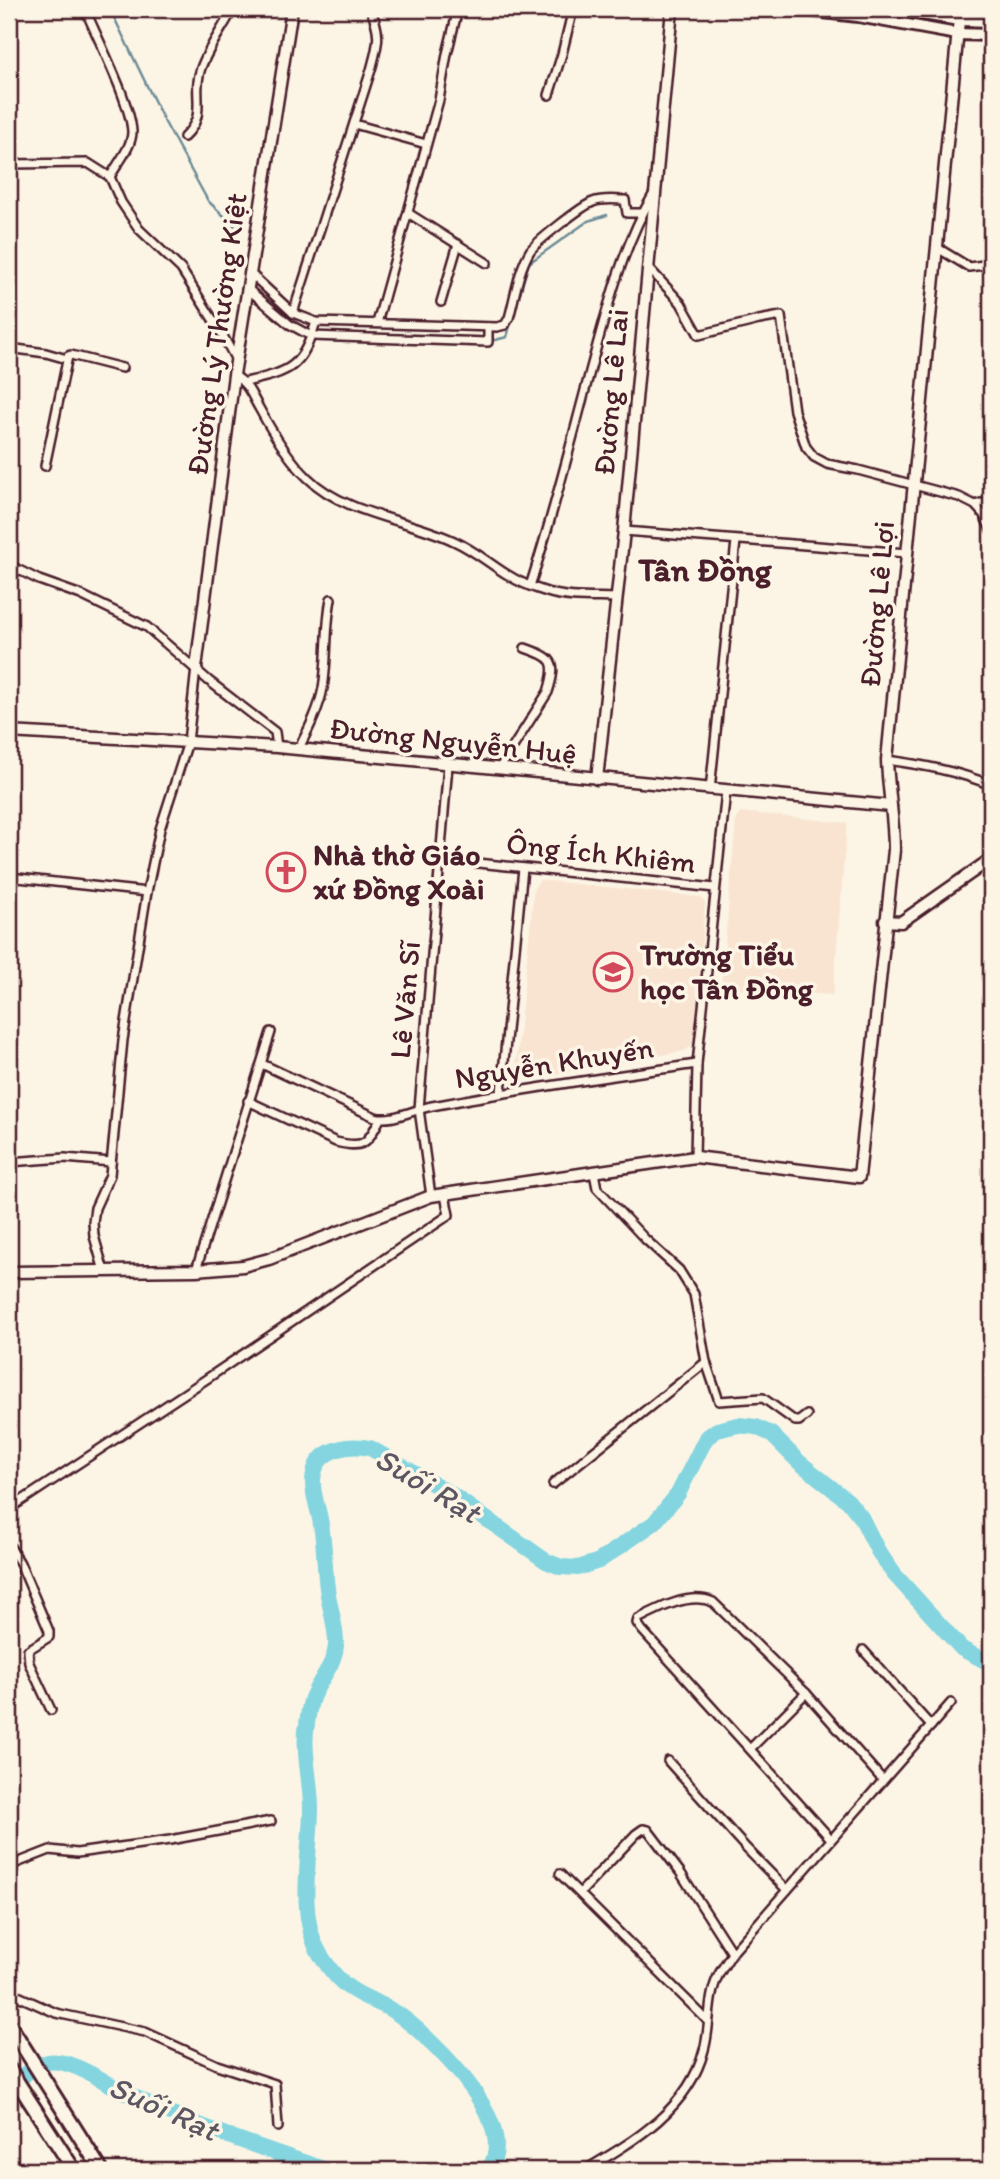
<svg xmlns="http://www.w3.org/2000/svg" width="1000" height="2179" font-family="Itim,sans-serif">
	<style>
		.built { fill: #f9e4d1 }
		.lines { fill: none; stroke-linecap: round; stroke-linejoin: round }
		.stream { stroke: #6d8c97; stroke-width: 2.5 }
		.river { stroke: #84d5df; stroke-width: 16 }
		.street-casing { stroke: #4a1f2b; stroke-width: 12 }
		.secondary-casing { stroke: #4a1f2b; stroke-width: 15 }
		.primary-casing { stroke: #4a1f2b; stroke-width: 16 }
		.highway-casing { stroke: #4a1f2b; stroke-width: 18 }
		.street { stroke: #fcf5e5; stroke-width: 7 }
		.secondary { stroke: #fcf5e5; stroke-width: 10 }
		.primary { stroke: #fcf5e5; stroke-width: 10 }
		.highway { stroke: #fcf5e5; stroke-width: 12 }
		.labels { text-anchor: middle; stroke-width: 7; stroke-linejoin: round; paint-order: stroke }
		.street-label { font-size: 30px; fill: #4a1f2b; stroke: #fcf5e5 }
		.poi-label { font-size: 30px; font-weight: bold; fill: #4a1f2b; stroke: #fcf5e5; text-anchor: start }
		.water-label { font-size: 32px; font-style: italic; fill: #5b5661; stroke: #fcf5e5 }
		.quarter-label { font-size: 33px; font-weight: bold; fill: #4a1f2b; stroke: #fcf5e5 }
	</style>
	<rect width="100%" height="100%" fill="#fcf5e5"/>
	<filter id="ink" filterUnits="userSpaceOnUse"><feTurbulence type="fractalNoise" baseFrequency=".0143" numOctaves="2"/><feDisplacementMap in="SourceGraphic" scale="14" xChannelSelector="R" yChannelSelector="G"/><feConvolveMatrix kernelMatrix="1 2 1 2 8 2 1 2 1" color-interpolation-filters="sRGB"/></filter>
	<g filter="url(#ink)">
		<g class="built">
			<path d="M741,812L847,823L833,995L721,988L736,819Z"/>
			<path d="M540,880L700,897L705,903L694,1044L685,1051L521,1080L515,1074L534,888Z"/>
		</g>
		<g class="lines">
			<g class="stream">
				<path d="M110,9L163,119L208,201L238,229"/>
				<path d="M515,309L529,263L588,221L607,215"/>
				<path d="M319,332L335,333"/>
				<path d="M401,336L464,338"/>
				<path d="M495,340L507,337L512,318"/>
			</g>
			<g class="river">
				<path d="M9,2089C19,2079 33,2065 48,2062C69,2058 103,2081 122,2091C188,2124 257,2146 326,2170"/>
				<path d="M488,2170C522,2125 435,2042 402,2017C386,2004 367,2000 351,1989C338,1981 328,1967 320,1954C296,1915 311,1852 311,1808C311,1782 302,1748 307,1724C308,1716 309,1706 312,1698C319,1680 334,1666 336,1646C337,1628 329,1606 327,1588C324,1567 325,1546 321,1525C319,1508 310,1491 314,1473C319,1448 349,1444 370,1448L451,1494L546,1561L561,1567L578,1568L599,1561L654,1523L678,1494L706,1438L717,1430L738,1425L756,1427L771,1434L799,1462L848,1501L861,1517L878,1551L894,1574L962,1649L991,1664"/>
			</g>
			<defs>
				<g id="street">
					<path d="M85,9C97,37 131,104 132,132C132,147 117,164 110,177L121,202L139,229L181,269L222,334L237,362"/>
					<path d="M549,95L562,54L573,9"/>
					<path d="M354,124L426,144"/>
					<path d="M184,137C209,114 191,95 201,68C208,48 223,28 233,9"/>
					<path d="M9,164L88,163L110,177"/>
					<path d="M408,213L487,263"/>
					<path d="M936,247L969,267L991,264"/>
					<path d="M647,266L681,303L699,335L759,320L781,316L794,411L806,447L814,457L827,464L858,470L959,497L975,505L984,515L991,530"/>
					<path d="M250,273L293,313L316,322L497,327L505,325L509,318C515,297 518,271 530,251C536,242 582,206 593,202C603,198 615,200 625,200L627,213H642"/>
					<path d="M249,290L289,324L311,336L488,342V327"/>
					<path d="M441,302L458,244"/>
					<path d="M293,313L371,70C378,44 382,34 370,9"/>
					<path d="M377,323L439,100L447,54L458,9"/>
					<path d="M9,348L46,353L67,359"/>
					<path d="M234,375C248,384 251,394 259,408C272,432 288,459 308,478C346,515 408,519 454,541C474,550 490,564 508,575C520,583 534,588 547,592C569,599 594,597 616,598"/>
					<path d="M246,382C291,371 301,369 316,322"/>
					<path d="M45,466L68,356L71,355L122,368"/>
					<path d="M975,505L981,503L991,505"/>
					<path d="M624,531L907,553"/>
					<path d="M9,565L39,580L81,595L147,627L209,681L275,732L277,747"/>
					<path d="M530,586C554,513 572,438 592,364C607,308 624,243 654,193"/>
					<path d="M298,750C308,730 319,710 323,688C328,659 325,630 331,599"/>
					<path d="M887,760C923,765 957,771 991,785"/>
					<path d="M499,769L548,692C558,660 553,658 525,648"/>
					<path d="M710,790L736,541"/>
					<path d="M440,859L715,888"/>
					<path d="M9,877L147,892"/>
					<path d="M262,1064L375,1117C392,1122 415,1109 432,1106C520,1089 608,1077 697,1064"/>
					<path d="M501,1092L523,868"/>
					<path d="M248,1101L336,1142C365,1149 367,1143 380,1119"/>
					<path d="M695,1157L697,1064L726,791"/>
					<path d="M9,1162L65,1158L111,1162"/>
					<path d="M594,1173L597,1188L645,1239L679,1270L694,1294L706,1362L719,1401L763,1398L795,1421H799L807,1415"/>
					<path d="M431,1196L419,1109L448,765"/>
					<path d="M196,1270L271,1032"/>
					<path d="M104,1271L94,1236L93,1222L95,1208L110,1175L123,1040L147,892L160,829L188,742L196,668"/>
					<path d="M553,1484L706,1362"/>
					<path d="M9,1509L205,1380L449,1215L445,1195"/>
					<path d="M9,1545L20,1563L49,1631V1637L28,1650L29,1663L51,1710"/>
					<path d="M863,1650L931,1726"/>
					<path d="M751,1748L806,1693"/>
					<path d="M668,1761L746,1848L787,1890"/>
					<path d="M831,1839L642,1630L637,1623L638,1619C659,1608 690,1592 713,1602L806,1693L882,1779"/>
					<path d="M9,1866L50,1850L77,1853L170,1840L271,1821"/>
					<path d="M560,1874L708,2021"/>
					<path d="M580,1893L636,1834L643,1829L648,1830L680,1872L732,1953"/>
					<path d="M9,1992L56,2013L145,2032L217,2065L275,2084L278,2127"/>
					<path d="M585,2170C634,2141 689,2109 704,2050C711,2026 707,1999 718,1976C722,1968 728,1960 732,1953L951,1703"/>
				</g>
				<g id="secondary">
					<path d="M196,668L234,375L292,9"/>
					<path d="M9,732L277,747L891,806"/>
					<path d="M597,779L624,531L672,9"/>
					<path d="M885,921L901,922L991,859"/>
					<path d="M9,1272L196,1270L243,1266L269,1259L431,1196L695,1157L859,1177L894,850C894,819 888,790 887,760L959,20"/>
				</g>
				<g id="primary">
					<path d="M797,9L858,16L957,34L991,35"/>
					<path d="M893,9L959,20L991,21"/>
				</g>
				<g id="highway">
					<path d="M9,2024L101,2170"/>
					<path d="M9,2069L74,2170"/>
				</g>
			</defs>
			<use href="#street" class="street-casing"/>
			<use href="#secondary" class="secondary-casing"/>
			<use href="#primary" class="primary-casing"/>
			<use href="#highway" class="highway-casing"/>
			<use href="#street" class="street"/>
			<use href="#secondary" class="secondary"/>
			<use href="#primary" class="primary"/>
			<use href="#highway" class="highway"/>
		</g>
	</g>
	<defs>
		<symbol id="church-ring" viewBox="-11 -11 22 22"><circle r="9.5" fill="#fcf5e5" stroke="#d1495b" stroke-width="1.5"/><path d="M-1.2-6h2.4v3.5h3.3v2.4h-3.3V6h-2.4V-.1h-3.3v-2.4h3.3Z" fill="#d1495b"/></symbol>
		<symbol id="school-ring" viewBox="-11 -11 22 22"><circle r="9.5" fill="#fcf5e5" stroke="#d1495b" stroke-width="1.5"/><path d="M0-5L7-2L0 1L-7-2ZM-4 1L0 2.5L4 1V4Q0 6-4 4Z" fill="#d1495b"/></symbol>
	</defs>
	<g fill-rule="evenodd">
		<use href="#church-ring" x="264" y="850" width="44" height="44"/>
		<use href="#school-ring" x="591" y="950" width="44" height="44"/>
	</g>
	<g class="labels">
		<g class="street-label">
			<text transform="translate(217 334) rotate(-82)" y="10">Đường Lý Thường Kiệt</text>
			<text transform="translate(611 392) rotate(-85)" y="10">Đường Lê Lai</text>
			<text transform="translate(877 604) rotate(-85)" y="10">Đường Lê Lợi</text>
			<text transform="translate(453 741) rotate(6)" y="10">Đường Nguyễn Huệ</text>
			<text transform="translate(601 853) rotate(6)" y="10">Ông Ích Khiêm</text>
			<text transform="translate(405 1000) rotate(-85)" y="10">Lê Văn Sĩ</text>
			<text transform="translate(554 1063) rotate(-9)" y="10">Nguyễn Khuyến</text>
		</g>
		<g class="poi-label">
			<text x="313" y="865">Nhà thờ Giáo<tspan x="313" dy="34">xứ Đồng Xoài</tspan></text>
			<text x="640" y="965">Trường Tiểu<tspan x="640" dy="34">học Tân Đồng</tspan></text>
		</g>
		<g class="water-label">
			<text transform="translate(428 1485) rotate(31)" y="11">Suối Rạt</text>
			<text transform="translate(164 2108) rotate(24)" y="11">Suối Rạt</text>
		</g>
		<g class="quarter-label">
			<text x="705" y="581">Tân Đồng</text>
		</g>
	</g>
	<rect width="1000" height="2179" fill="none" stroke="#fcf5e5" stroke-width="35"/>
	<rect x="18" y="18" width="965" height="2144" fill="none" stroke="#4a1f2b" stroke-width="2.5" filter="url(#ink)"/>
</svg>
